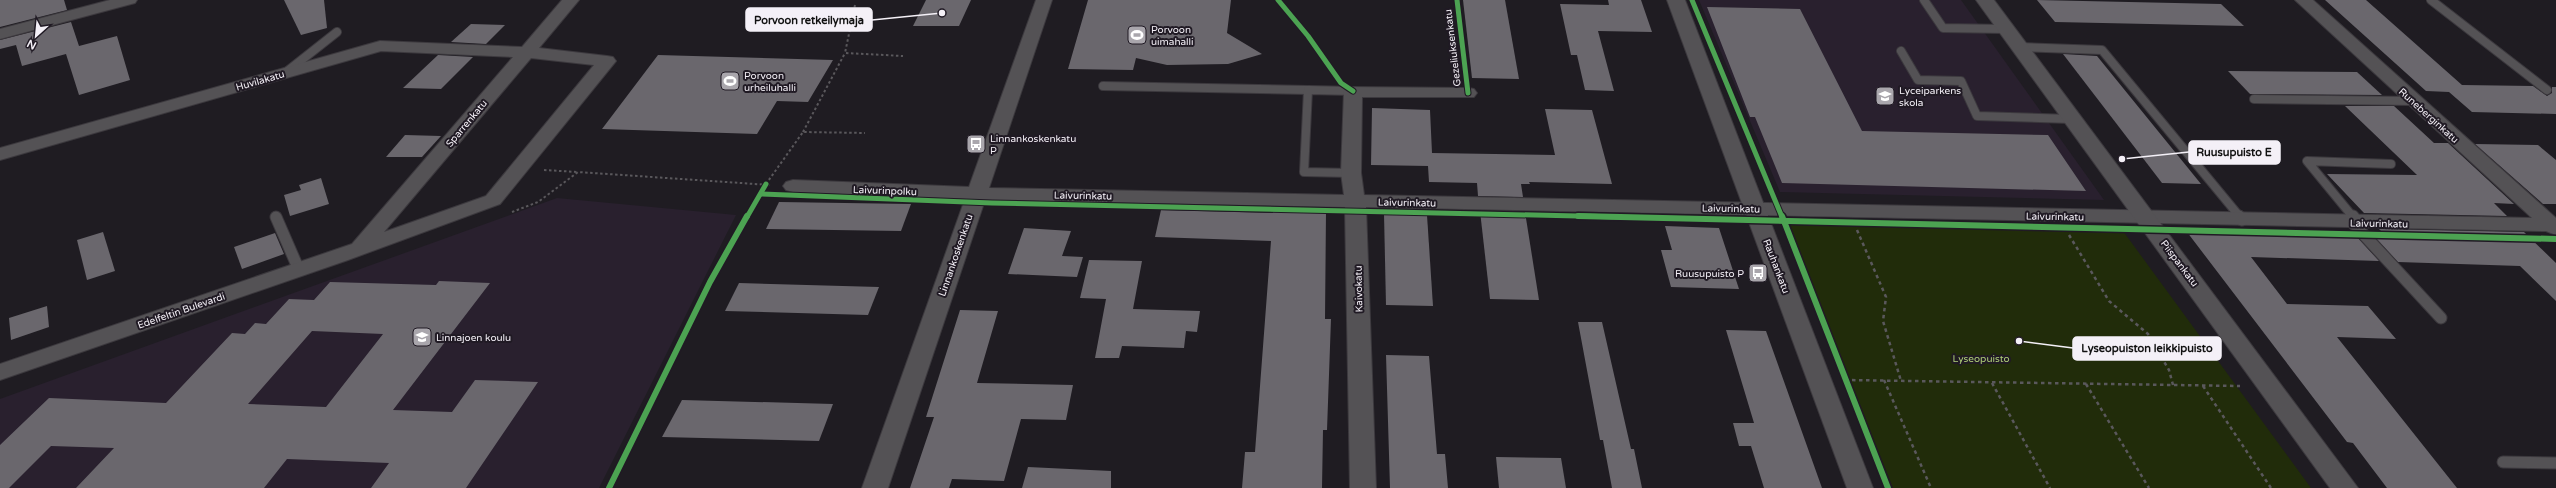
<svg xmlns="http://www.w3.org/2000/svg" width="2556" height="488" font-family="'Varela Round',sans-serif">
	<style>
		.built { fill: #29202e }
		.green { fill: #212c0a }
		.building { fill: #6a676d; fill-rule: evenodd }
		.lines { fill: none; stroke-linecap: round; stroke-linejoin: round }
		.lane-far1-casing { stroke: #3c393e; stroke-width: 10 }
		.lane-casing { stroke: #3c393e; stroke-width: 13 }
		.street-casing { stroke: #3c393e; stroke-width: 2 }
		.secondary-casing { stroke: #3c393e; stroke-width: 2 }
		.path-far1 { stroke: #5a585c; stroke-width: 2; stroke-dasharray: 2.5 2.5; stroke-linecap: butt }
		.path { stroke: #5a585c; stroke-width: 2.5; stroke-dasharray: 3.5 3.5; stroke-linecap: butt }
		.lane-far1 { stroke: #545255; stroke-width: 8 }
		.lane { stroke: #545255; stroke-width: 11 }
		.street { fill: #545255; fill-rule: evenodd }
		.secondary { fill: #545255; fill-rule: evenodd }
		.cycleway-far1-casing { stroke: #201a24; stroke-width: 7 }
		.cycleway-casing { stroke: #201a24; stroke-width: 9 }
		.cycleway-far1 { stroke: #4ca352; stroke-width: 5 }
		.cycleway { stroke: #4ca352; stroke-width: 6 }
		.labels { text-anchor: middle; stroke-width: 4; stroke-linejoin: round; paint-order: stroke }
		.poi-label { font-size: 10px; fill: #f4f0f7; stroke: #201a24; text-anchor: start }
		.street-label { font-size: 10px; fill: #f4f0f7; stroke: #201a24 }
		.park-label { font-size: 10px; fill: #afcf78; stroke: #201a24 }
		.leader { fill: none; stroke: #f4f0f7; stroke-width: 1.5 }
		.callout-dot { fill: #f4f0f7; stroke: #201a24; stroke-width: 1.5 }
		.callout { fill: #f4f0f7; stroke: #f4f0f7; stroke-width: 1.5 }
		.callout-label { font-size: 11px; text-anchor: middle; font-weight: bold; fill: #111 }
	</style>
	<rect width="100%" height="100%" fill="#1f1c22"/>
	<g class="built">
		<path d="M1699,0H1961L2104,200L1780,192Z"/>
		<path d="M557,198L736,215L599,488H0V399Z"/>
	</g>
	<path class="green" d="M1787,224L2123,231L2311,488H1893Z"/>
	<g class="building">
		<path d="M0,0H64L67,10L0,27Z"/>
		<path d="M284,0H324L327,28L301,35Z"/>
		<path d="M926,0H971L959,26H913Z"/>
		<path d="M1088,0H1231L1227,33L1262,54L1228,64L1167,65L1136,58L1133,70L1068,69Z"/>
		<path d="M1463,0H1505L1519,79L1472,78Z"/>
		<path d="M1608,0H1641L1652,32L1598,31L1614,91L1585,90L1577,55H1571L1560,4L1609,5Z"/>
		<path d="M2037,0L2221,4L2244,26L2055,22Z"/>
		<path d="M2325,0H2366L2462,85L2533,86L2547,96L2552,93V87H2556V114L2472,112L2449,92L2426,91Z"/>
		<path d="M1707,7L1800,9L1862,131L2048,135L2086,191L1782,183L1755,117H1750Z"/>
		<path d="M71,22L79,46L117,36L130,80L79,95L66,54L22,66L16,45L0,49V40Z"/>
		<path d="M471,24L505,25L486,44L451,42Z"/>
		<path d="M2063,54L2097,56L2201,184L2162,183Z"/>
		<path d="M438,55L473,57L441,89L403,88Z"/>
		<path d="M658,55L833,60L808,102L777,101L757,134L602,129Z"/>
		<path d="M2228,71L2357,72L2382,95L2250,94Z"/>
		<path d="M2345,106H2394L2434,143H2448L2514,204L2494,203L2507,216L2364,213L2327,174L2417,175Z"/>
		<path d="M1372,108L1430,110L1432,153L1555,155L1545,109L1592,110L1612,184L1529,182L1530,184H1521L1523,197L1478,196L1477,183L1429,182L1428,166L1371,165Z"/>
		<path d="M405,135L441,136L422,157H386Z"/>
		<path d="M2475,144L2538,145L2556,160V204H2543Z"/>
		<path d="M321,178L329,204L290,216L284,195L301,190L299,185Z"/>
		<path d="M779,202L911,204L901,231L766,229Z"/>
		<path d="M1161,210L1273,213V211L1326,212L1325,319H1331L1327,430H1323L1322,488H1242L1245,452H1255L1271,241L1155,237Z"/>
		<path d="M1480,211L1525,212L1539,300L1490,299Z"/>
		<path d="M1384,214L1427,215L1433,306L1386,305Z"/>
		<path d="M1665,226L1719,228L1739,289L1671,287L1661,250H1672Z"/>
		<path d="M1024,228L1071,231L1062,256L1083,257L1077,277L1008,274Z"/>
		<path d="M2379,229L2524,232L2556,263V301L2520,266L2398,262L2375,237H2387Z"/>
		<path d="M103,232L115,271L87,280L77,240Z"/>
		<path d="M2187,232L2356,236L2379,261L2251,257L2287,304L2368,306L2396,339L2337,337L2457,488H2387L2353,443L2347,442Z"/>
		<path d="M275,233L284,254L242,269L234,247Z"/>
		<path d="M1089,260L1142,261L1133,309L1200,311L1197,332L1186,331L1184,348L1122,346L1119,358H1095L1106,299L1080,298Z"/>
		<path d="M439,281L490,283L393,410L452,412L475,380L538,382L466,488H371L389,463L287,459L264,488H76L114,448L51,446L9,488H0V445L49,398L166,403L232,333L245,334L255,323L266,324L289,299L314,300L330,282L436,285ZM312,331L383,334L326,407L248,404Z"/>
		<path d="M739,283L879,287L868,315L725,311Z"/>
		<path d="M47,306L49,327L11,340L9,318Z"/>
		<path d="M960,310L998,311L977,383L1073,385L1066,420L1021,419L1004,481L952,479L949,488H910L934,417H926Z"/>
		<path d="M1578,322H1602L1631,449H1634L1642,488H1612L1603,440H1600Z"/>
		<path d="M1726,330L1766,331L1822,488H1764L1751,446H1739L1733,423H1754Z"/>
		<path d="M1386,355L1429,356L1437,454H1445L1448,488H1390Z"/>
		<path d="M682,400L833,404L819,441L662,437Z"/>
		<path d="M1496,457L1561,458L1566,488H1499Z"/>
		<path d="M1028,467L1111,471V488H1022Z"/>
	</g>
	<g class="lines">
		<defs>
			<g id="lane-far1">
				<path d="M1924,0L1943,28L2006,29"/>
				<path d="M2431,0L2547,90"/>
				<path d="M2019,47L2102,50L2240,217"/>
				<path d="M1901,51L1918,80L1961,81L1977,116L2071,119"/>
				<path d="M285,73L337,32"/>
				<path d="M1103,86L1308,90"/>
				<path d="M2254,99L2414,101"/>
				<path d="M1351,173L1304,172L1308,90L1353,91"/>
				<path d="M2353,217L2307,161L2391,164"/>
			</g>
			<g id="lane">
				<path d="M2239,216L2242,220"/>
				<path d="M2353,216L2358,223"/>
				<path d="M276,217L299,270"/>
				<path d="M2353,223L2441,318"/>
				<path d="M2503,462L2556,463"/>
			</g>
			<g id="street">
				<path d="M110,0H137L135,3L0,39V29Z"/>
				<path d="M562,0H579L539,48L607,56L613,57L616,61L500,204L348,260L0,380V364L352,244L513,57L381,51L0,160V148L380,41L522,47ZM531,58L594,65L486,196L384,232Z"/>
				<path d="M1036,0H1052L989,188L1344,195L1341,173L1344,91L1347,87L1468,88L1474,89L1477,93L1474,97H1362L1361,173L1364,195L2532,218L2295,0H2313L2556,218V235L2546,231L1366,207L1376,488H1350L1345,207L985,200L888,488H862L965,199L793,192L786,190L783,186L786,182L793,180L969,187Z"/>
			</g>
			<g id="secondary">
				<path d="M1667,0H1685L1873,488H1847Z"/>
				<path d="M1976,0H1994L2358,488H2330Z"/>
			</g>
		</defs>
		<use href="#lane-far1" class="lane-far1-casing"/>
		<use href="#lane" class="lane-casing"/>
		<use href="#street" class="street-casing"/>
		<use href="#secondary" class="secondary-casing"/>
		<g class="path-far1">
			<path d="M855,5L845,53L903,56"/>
			<path d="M803,132L845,53"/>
			<path d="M544,170L577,172"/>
			<path d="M766,184L803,132L865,133"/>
			<path d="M512,212L538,202L578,172L770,185"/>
		</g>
		<g class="path">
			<path d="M1857,230L1886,297L1883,321L1901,381"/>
			<path d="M2069,235L2109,301L2148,334L2169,370L2173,385"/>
			<path d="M1845,380L2240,386"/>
			<path d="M1884,380L1931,488"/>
			<path d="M1992,383L2050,488"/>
			<path d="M2086,384L2149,488"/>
			<path d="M2203,386L2271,488"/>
		</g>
		<use href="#lane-far1" class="lane-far1"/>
		<use href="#lane" class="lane"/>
		<use href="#street" class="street"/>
		<use href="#secondary" class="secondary"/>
		<defs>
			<g id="cycleway-far1">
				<path d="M1278,0L1308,36L1341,83L1353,91"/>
				<path d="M1457,0L1468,93"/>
				<path d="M1692,0L1782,217"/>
				<path d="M761,194L992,203L1621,217"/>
				<path d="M747,217L766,184"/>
			</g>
			<g id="cycleway">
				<path d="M1578,216L2556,239"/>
				<path d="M1782,216L1888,488"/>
				<path d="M609,488L710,282L747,216"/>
			</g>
		</defs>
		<use href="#cycleway-far1" class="cycleway-far1-casing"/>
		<use href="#cycleway" class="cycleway-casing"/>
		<use href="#cycleway-far1" class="cycleway-far1"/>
		<use href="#cycleway" class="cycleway"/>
	</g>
	<defs>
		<symbol id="stadium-square" viewBox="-11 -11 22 22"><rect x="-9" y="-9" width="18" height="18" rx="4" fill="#a9a6ac" stroke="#201a24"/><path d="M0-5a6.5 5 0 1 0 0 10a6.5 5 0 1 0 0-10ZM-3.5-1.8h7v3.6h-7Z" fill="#fff"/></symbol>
		<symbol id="school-square" viewBox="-11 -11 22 22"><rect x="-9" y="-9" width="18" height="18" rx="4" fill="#a9a6ac" stroke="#201a24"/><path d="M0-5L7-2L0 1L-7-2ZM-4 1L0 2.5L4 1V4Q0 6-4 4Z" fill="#fff"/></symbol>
		<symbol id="bus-square" viewBox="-11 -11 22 22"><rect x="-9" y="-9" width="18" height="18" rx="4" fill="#a9a6ac" stroke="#201a24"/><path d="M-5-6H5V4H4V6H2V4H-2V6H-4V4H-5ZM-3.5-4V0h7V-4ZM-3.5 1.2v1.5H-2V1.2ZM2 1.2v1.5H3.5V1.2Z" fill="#fff"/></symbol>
	</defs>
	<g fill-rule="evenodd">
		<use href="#stadium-square" x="1126" y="24" width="22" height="22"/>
		<use href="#stadium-square" x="719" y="70" width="22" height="22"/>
		<use href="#school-square" x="1874" y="85" width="22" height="22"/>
		<use href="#bus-square" x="965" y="133" width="22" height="22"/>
		<use href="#bus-square" x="1747" y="262" width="22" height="22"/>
		<use href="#school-square" x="411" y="326" width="22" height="22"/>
	</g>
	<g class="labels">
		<g class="poi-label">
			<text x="1151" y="33">Porvoon<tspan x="1151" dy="12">uimahalli</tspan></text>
			<text x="744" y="79">Porvoon<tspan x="744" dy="12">urheiluhalli</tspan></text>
			<text x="1899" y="94">Lyceiparkens<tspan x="1899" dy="12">skola</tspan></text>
			<text x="990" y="142">Linnankoskenkatu<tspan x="990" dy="12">P</tspan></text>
			<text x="1744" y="277" text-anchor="end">Ruusupuisto P</text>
			<text x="436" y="341">Linnajoen koulu</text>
		</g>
		<g class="street-label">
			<text transform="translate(1452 48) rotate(-97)" y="4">Gezeliuksenkatu</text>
			<text transform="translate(260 80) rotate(-16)" y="4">Huvilakatu</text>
			<text transform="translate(2429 115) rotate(42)" y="4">Runeberginkatu</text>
			<text transform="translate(466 123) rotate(-50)" y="4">Sparrenkatu</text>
			<text transform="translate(885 190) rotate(2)" y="4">Laivurinpolku</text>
			<text transform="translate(1083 195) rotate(1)" y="4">Laivurinkatu</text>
			<text transform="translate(1407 202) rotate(1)" y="4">Laivurinkatu</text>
			<text transform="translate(1731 208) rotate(1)" y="4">Laivurinkatu</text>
			<text transform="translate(2055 216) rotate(1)" y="4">Laivurinkatu</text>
			<text transform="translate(2379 223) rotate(1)" y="4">Laivurinkatu</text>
			<text transform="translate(955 255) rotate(-71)" y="4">Linnankoskenkatu</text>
			<text transform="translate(2180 263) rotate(53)" y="4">Piispankatu</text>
			<text transform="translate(1777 266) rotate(69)" y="4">Rauhankatu</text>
			<text transform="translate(1358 289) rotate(-91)" y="4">Kaivokatu</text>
			<text transform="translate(181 310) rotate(-19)" y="4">Edelfeltin Bulevardi</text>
		</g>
		<g class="park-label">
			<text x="1981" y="362">Lyseopuisto</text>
		</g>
	</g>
	<path class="leader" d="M942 13L872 20M2122 159L2189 152M2019 341L2073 348"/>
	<g class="callout-dot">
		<circle cx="942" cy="13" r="4"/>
		<circle cx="2122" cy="159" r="4"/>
		<circle cx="2019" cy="341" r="4"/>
	</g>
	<g class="callout">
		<rect x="746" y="8" width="126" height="23" rx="4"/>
		<rect x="2189" y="141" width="91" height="23" rx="4"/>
		<rect x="2073" y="337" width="148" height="23" rx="4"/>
	</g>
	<g class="callout-label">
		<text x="809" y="24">Porvoon retkeilymaja</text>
		<text x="2234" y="156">Ruusupuisto E</text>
		<text x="2147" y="352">Lyseopuiston leikkipuisto</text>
	</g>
	<g transform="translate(36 36) rotate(207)" stroke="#201a24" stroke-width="3" paint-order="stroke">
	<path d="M0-3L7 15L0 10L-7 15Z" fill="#f4f0f7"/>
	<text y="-6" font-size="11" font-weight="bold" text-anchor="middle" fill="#f4f0f7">N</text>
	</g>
</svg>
